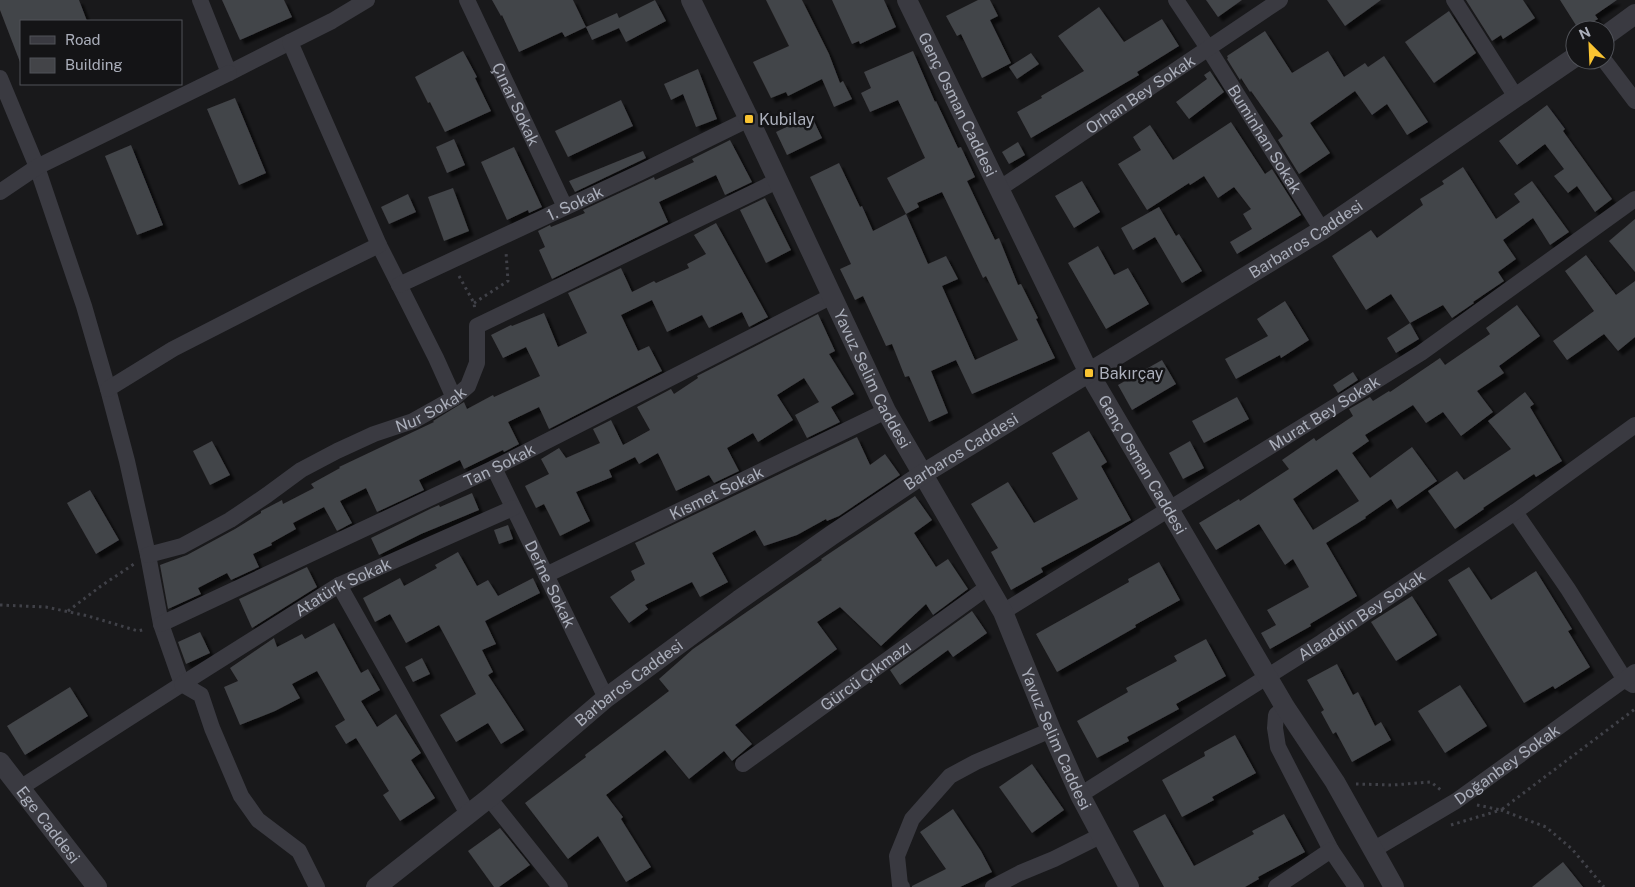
<svg xmlns="http://www.w3.org/2000/svg" width="1635" height="887" font-family="'Public Sans',sans-serif">
	<style>
		.building { fill: #434448; fill-rule: evenodd; filter: url(#shadow) }
		.lines { fill: none; stroke-linecap: round; stroke-linejoin: round }
		.path { stroke: #404148; stroke-width: 3; stroke-dasharray: 2.5 4; stroke-linecap: butt }
		.minor { stroke: #3a3a41; stroke-width: 16 }
		.tertiary { stroke: #3a3a41; stroke-width: 20 }
		.poi-dot { fill: #fac432; stroke: #141416; stroke-width: 2 }
		.labels { text-anchor: middle; stroke-width: 5; stroke-linejoin: round; paint-order: stroke }
		.street-label { font-size: 16px; fill: #abafbb; stroke: #141416 }
		.poi-label { font-size: 16px; fill: #abafbb; stroke: #141416; text-anchor: start }
	</style>
	<defs>
		<filter id="shadow"><feDropShadow dx="4.5" dy="4.5" stdDeviation="1" flood-color="#0009"/></filter>
	</defs>
	<rect width="100%" height="100%" fill="#19191b"/>
	<g class="building">
		<path d="M0,0H79L87,21H21L20,62L0,10Z"/>
		<path d="M222,0H284L292,17L240,40Z"/>
		<path d="M492,0H573L586,27L565,37L562,32L519,52L502,15L501,16Z"/>
		<path d="M655,0L666,21L626,42L619,28L592,40L586,27L617,13L619,18Z"/>
		<path d="M766,0H802L829,54L840,83L843,81L852,99L834,107L822,79L788,96L786,92L771,98L753,62L789,46Z"/>
		<path d="M832,0H884L896,27L860,44L859,41L852,44Z"/>
		<path d="M978,0H990L998,16L990,20L1011,63L982,78L961,34L957,36L946,16Z"/>
		<path d="M1206,0H1242L1218,17Z"/>
		<path d="M1327,0H1381L1345,26Z"/>
		<path d="M1466,0H1523L1535,18L1503,39L1501,35L1492,41Z"/>
		<path d="M1560,0H1617L1595,15L1598,19L1579,30Z"/>
		<path d="M1099,7L1124,42L1162,19L1179,46L1137,72L1139,75L1031,138L1017,112L1042,98L1041,96L1084,71L1058,36Z"/>
		<path d="M1449,11L1476,53L1434,83L1405,42Z"/>
		<path d="M1265,31L1292,73L1328,51L1344,77L1365,63L1368,67L1384,56L1428,122L1407,135L1387,104L1372,115L1355,91L1310,123L1330,153L1299,174L1278,140L1283,136L1251,91L1250,92L1241,78L1240,80L1227,59L1228,58L1227,56Z"/>
		<path d="M463,51L477,77L475,78L491,111L445,132L430,102L428,103L415,77Z"/>
		<path d="M913,51L935,102L936,101L958,148L961,147L975,177L967,181L995,240L999,238L1018,285L1021,284L1038,318L1036,319L1055,358L972,394L956,360L931,371L948,413L929,422L909,376L905,377L892,344L886,346L863,296L855,300L840,269L851,264L810,177L839,163L860,207L862,206L873,231L906,214L887,178L925,158L898,100L870,112L861,93L871,88L864,72ZM942,192L983,278L986,276L1018,340L975,360L942,286L958,279L946,256L928,264L906,214L919,207L917,203Z"/>
		<path d="M1031,53L1039,64L1017,79L1009,67Z"/>
		<path d="M698,69L717,119L696,127L683,94L671,100L664,84Z"/>
		<path d="M1210,71L1224,92L1189,119L1176,102L1207,79L1204,75Z"/>
		<path d="M235,98L266,173L239,185L207,109Z"/>
		<path d="M621,100L633,126L568,157L555,131Z"/>
		<path d="M1547,105L1565,129L1563,131L1612,199L1595,212L1577,186L1568,193L1554,176L1564,169L1545,144L1517,165L1499,141Z"/>
		<path d="M811,115L822,138L787,155L776,132Z"/>
		<path d="M1231,122L1265,174L1272,169L1301,215L1237,254L1230,242L1252,229L1243,214L1251,209L1234,187L1218,198L1204,176L1190,185L1189,183L1147,210L1118,164L1141,150L1133,137L1150,125L1173,160Z"/>
		<path d="M454,139L465,165L447,173L436,147Z"/>
		<path d="M730,140L752,182L725,195L716,175L659,202L668,222L552,279L539,250L545,247L538,231L550,225L551,227L585,213L583,210L654,177L655,180L694,162L692,159Z"/>
		<path d="M1018,142L1025,155L1009,164L1002,152Z"/>
		<path d="M131,145L163,225L137,235L105,156Z"/>
		<path d="M514,147L542,207L529,213L528,210L507,220L481,162Z"/>
		<path d="M643,151L646,158L575,192L569,181Z"/>
		<path d="M1463,167L1496,219L1520,202L1514,194L1532,181L1569,232L1550,245L1533,218L1503,240L1516,259L1498,272L1504,281L1473,302L1474,303L1452,318L1443,305L1410,323L1391,294L1366,310L1332,256L1371,230L1377,238L1423,205L1420,199L1444,184L1442,181Z"/>
		<path d="M1082,181L1100,212L1074,228L1055,196Z"/>
		<path d="M453,188L469,231L444,241L428,197Z"/>
		<path d="M408,194L416,212L389,224L381,207Z"/>
		<path d="M765,198L791,250L766,263L740,210Z"/>
		<path d="M1159,207L1176,236L1179,234L1202,271L1182,283L1155,237L1133,250L1121,228Z"/>
		<path d="M1635,219V272L1609,241Z"/>
		<path d="M716,223L768,317L749,327L742,312L709,328L702,315L667,332L652,300L621,315L638,351L649,346L662,371L549,429L539,407L508,422L519,444L504,452L503,450L464,469L460,460L419,480L424,490L377,512L366,488L340,501L352,523L337,531L324,507L293,523L296,529L271,543L272,545L253,554L259,567L231,580L227,573L198,588L201,594L168,609L160,565L187,555L235,529L261,513V511L282,500L283,504L314,488L311,484L340,468L339,467L434,422L433,421L464,402L467,409L493,395L494,397L540,376L526,347L503,358L491,335L511,325L512,326L544,313L558,347L587,333L568,293L621,268L632,292L654,281L656,283L689,268L687,264L706,254L694,235Z"/>
		<path d="M1098,246L1114,275L1128,268L1149,304L1106,329L1068,263Z"/>
		<path d="M1586,255L1616,295L1635,281V337L1618,351L1604,334L1567,360L1553,341L1594,311L1565,271Z"/>
		<path d="M1285,301L1309,340L1281,358L1280,355L1236,379L1225,359L1268,336L1257,319Z"/>
		<path d="M1517,305L1540,336L1499,366L1504,373L1477,391L1493,412L1461,436L1443,412L1426,423L1413,405L1365,435L1369,441L1352,453L1370,478L1412,447L1437,481L1397,509L1391,499L1365,517L1366,518L1326,543L1357,596L1310,624L1311,626L1270,649L1261,633L1276,625L1267,610L1309,587L1293,559L1285,565L1259,524L1216,550L1199,523L1239,499L1240,501L1289,469L1282,460L1314,438L1316,441L1353,416L1349,409L1370,397L1373,401L1389,391L1390,392L1440,358L1445,365L1490,334L1486,328ZM1337,469L1359,501L1313,530L1293,499Z"/>
		<path d="M818,314L835,351L829,354L854,394L831,407L840,422L807,438L795,415L819,402L804,378L777,395L793,420L758,442L753,433L727,448L739,471L714,483L709,475L676,491L658,453L639,464L635,457L609,470L612,477L576,492L590,521L560,536L544,504L536,508L525,486L549,474L541,459L559,448L566,458L600,443L593,429L611,420L623,445L650,430L637,407L671,389L674,394L698,378L697,376Z"/>
		<path d="M1410,323L1419,339L1396,353L1387,338Z"/>
		<path d="M1162,360L1176,384L1132,410L1118,385Z"/>
		<path d="M1353,372L1358,380L1338,393L1333,385Z"/>
		<path d="M1525,392L1534,404L1530,407L1562,461L1536,477L1534,474L1483,508L1484,509L1455,529L1428,491L1457,471L1464,480L1511,449L1488,421Z"/>
		<path d="M1237,397L1249,419L1204,443L1192,421Z"/>
		<path d="M1089,431L1107,462L1101,466L1131,520L1041,568L1043,572L1011,590L991,552L998,548L971,504L1008,482L1034,523L1078,499L1052,453Z"/>
		<path d="M857,437L870,465L885,454L900,475L839,516L827,521L826,519L797,535L764,546L755,530L712,553L728,582L700,597L692,582L645,605L648,609L629,623L610,597L635,580L631,571L645,564L635,543Z"/>
		<path d="M212,441L230,475L210,485L193,451Z"/>
		<path d="M1190,441L1204,468L1183,479L1169,453Z"/>
		<path d="M90,490L119,540L96,554L67,503Z"/>
		<path d="M472,493L479,510L421,534L379,555L371,538L432,508L439,505L440,507Z"/>
		<path d="M915,496L932,520L914,533L936,567L948,559L968,589L933,615L926,604L881,646L840,607L817,622L837,649L735,725L752,744L732,761L724,751L689,779L665,750L606,795L623,817L621,819L651,867L626,882L598,836L568,859L525,803L586,757L585,755L669,691L659,679L693,649L822,560L821,559Z"/>
		<path d="M508,525L513,539L499,544L494,530Z"/>
		<path d="M458,552L477,586L488,580L498,596L533,578L540,593L485,621L496,644L482,650L493,672L488,675L524,730L501,744L488,723L456,742L440,715L476,694L439,625L406,643L390,614L375,622L363,598L400,578L404,586L437,568L435,565Z"/>
		<path d="M1159,562L1180,600L1135,625L1136,627L1057,672L1036,634L1129,582L1128,579Z"/>
		<path d="M307,567L317,587L252,628L239,599Z"/>
		<path d="M1469,567L1491,600L1536,571L1572,629L1568,631L1590,667L1555,689L1553,686L1524,703L1448,580Z"/>
		<path d="M1412,596L1437,635L1396,661L1371,622Z"/>
		<path d="M972,611L987,633L953,657L948,650L900,685L890,670Z"/>
		<path d="M334,623L361,673L368,669L380,690L361,701L377,727L396,714L421,753L411,760L435,798L400,821L383,795L389,791L356,738L346,744L335,726L345,720L317,671L292,684L300,698L275,711L240,725L224,687L238,681L230,668L274,638L277,647L302,634L305,639Z"/>
		<path d="M200,632L210,653L186,664L178,642Z"/>
		<path d="M1206,639L1226,676L1176,704L1179,709L1127,737L1129,741L1097,758L1077,721L1128,692L1126,688L1177,661L1174,656Z"/>
		<path d="M422,658L430,674L413,682L405,667Z"/>
		<path d="M1337,664L1353,695L1358,692L1375,726L1381,722L1391,740L1352,762L1336,732L1333,734L1321,712L1324,710L1307,680Z"/>
		<path d="M1460,685L1487,726L1445,753L1418,711Z"/>
		<path d="M70,687L88,716L25,755L7,726Z"/>
		<path d="M1235,735L1256,773L1212,797L1214,800L1182,817L1162,780L1205,756L1204,752Z"/>
		<path d="M1032,764L1064,810L1032,833L999,787Z"/>
		<path d="M953,809L981,851L992,872L960,887H912V886L946,869L920,832Z"/>
		<path d="M1165,814L1194,866L1254,834L1252,831L1284,814L1305,852L1258,877L1259,879L1245,887H1164L1133,831Z"/>
		<path d="M500,828L530,865L499,887H494L468,851Z"/>
		<path d="M1563,862L1583,887H1532Z"/>
	</g>
	<g class="lines">
		<g class="path">
			<path d="M459,276L474,303L475,311"/>
			<path d="M474,303L508,281L506,252"/>
			<path d="M0,605L46,607L88,616L138,631L146,629"/>
			<path d="M68,611L101,586L134,564"/>
			<path d="M1356,784L1393,785L1431,782L1442,791"/>
			<path d="M1477,805L1501,810L1635,709"/>
			<path d="M1451,825L1501,810L1546,827L1572,849L1604,887"/>
		</g>
		<g class="minor">
			<path d="M200,0L229,73L290,42"/>
			<path id="s1" d="M467,0L565,207"/>
			<path id="s2" d="M1176,0L1208,48L1322,230"/>
			<path d="M1454,0L1516,97"/>
			<path d="M1604,60L1635,101"/>
			<path d="M0,78L37,167L84,306L108,389L127,461L148,555L161,624L182,684L20,788"/>
			<path id="s3" d="M999,189L1280,0"/>
			<path d="M0,192L37,167L229,73"/>
			<path d="M379,245L436,358L454,398"/>
			<path id="s4" d="M399,285L639,173L749,119"/>
			<path d="M108,389L173,349L302,283L379,245L290,42L332,21L367,0"/>
			<path id="s5" d="M494,468L606,698"/>
			<path d="M1515,512L1568,589L1625,680L1633,685"/>
			<path id="s6" d="M148,555L182,546L230,520L267,495L301,470L337,451L374,434L413,421L454,398L468,386L477,363V326L777,181"/>
			<path id="s7" d="M546,575L886,411"/>
			<path d="M339,585L468,814"/>
			<path id="s8" d="M1003,612L1421,353L1635,199"/>
			<path id="s9" d="M161,624L494,468L832,296"/>
			<path d="M1285,707L1276,715L1275,728L1278,747L1331,850"/>
			<path id="s10" d="M743,764L988,587"/>
			<path id="s11" d="M1080,795L1322,642L1515,512L1635,425"/>
			<path d="M489,798L560,887"/>
			<path id="s12" d="M1373,850L1456,801L1635,672"/>
			<path id="s13" d="M317,887L299,851L258,820L241,796L212,728L201,695L182,684L339,585L513,508"/>
			<path d="M902,887L900,885L897,856L912,819L950,776L976,762L1051,730"/>
			<path d="M993,887L1020,873L1054,859L1102,835"/>
			<path d="M1276,887L1331,850L1356,887"/>
		</g>
		<g class="tertiary">
			<path id="s14" d="M691,0L749,119L886,411L1003,612L1051,730L1080,795L1129,887"/>
			<path id="s15" d="M907,0L1089,373L1285,707L1335,782L1394,887"/>
			<path d="M1605,36L1635,14"/>
			<path id="s16" d="M0,762L97,887"/>
			<path id="s17" d="M376,887L489,798L606,698L739,600L832,535L923,474L1322,230L1575,57"/>
		</g>
	</g>
	<g class="poi-dot">
		<rect x="744" y="114" width="10" height="10" rx="2.5"/>
		<rect x="1084" y="368" width="10" height="10" rx="2.5"/>
	</g>
	<g class="labels">
		<g class="street-label">
			<text dy="6" stroke="none"><textPath href="#s3" startOffset="170">Orhan Bey Sokak</textPath></text>
			<text dy="6" stroke="none"><textPath href="#s1" startOffset="115">Çınar Sokak</textPath></text>
			<text dy="6" stroke="none"><textPath href="#s15" startOffset="116">Genç Osman Caddesi</textPath></text>
			<text dy="6" stroke="none"><textPath href="#s2" startOffset="165">Buminhan Sokak</textPath></text>
			<text dy="6" stroke="none"><textPath href="#s4" startOffset="194">1. Sokak</textPath></text>
			<text dy="6" stroke="none"><textPath href="#s17" startOffset="1135">Barbaros Caddesi</textPath></text>
			<text dy="6" stroke="none"><textPath href="#s14" startOffset="420">Yavuz Selim Caddesi</textPath></text>
			<text dy="6" stroke="none"><textPath href="#s6" startOffset="320">Nur Sokak</textPath></text>
			<text dy="6" stroke="none"><textPath href="#s8" startOffset="378">Murat Bey Sokak</textPath></text>
			<text dy="6" stroke="none"><textPath href="#s17" startOffset="730">Barbaros Caddesi</textPath></text>
			<text dy="6" stroke="none"><textPath href="#s9" startOffset="374">Tan Sokak</textPath></text>
			<text dy="6" stroke="none"><textPath href="#s15" startOffset="521">Genç Osman Caddesi</textPath></text>
			<text dy="6" stroke="none"><textPath href="#s7" startOffset="189">Kısmet Sokak</textPath></text>
			<text dy="6" stroke="none"><textPath href="#s5" startOffset="129">Defne Sokak</textPath></text>
			<text dy="6" stroke="none"><textPath href="#s13" startOffset="440">Atatürk Sokak</textPath></text>
			<text dy="6" stroke="none"><textPath href="#s11" startOffset="334">Alaaddin Bey Sokak</textPath></text>
			<text dy="6" stroke="none"><textPath href="#s10" startOffset="151">Gürcü Çıkmazı</textPath></text>
			<text dy="6" stroke="none"><textPath href="#s17" startOffset="325">Barbaros Caddesi</textPath></text>
			<text dy="6" stroke="none"><textPath href="#s14" startOffset="825">Yavuz Selim Caddesi</textPath></text>
			<text dy="6" stroke="none"><textPath href="#s12" startOffset="159">Doğanbey Sokak</textPath></text>
			<text dy="6" stroke="none"><textPath href="#s16" startOffset="79">Ege Caddesi</textPath></text>
		</g>
		<g class="poi-label">
			<text x="759" y="125">Kubilay</text>
			<text x="1099" y="379">Bakırçay</text>
		</g>
	</g>
	<rect x="20" y="20" width="162" height="65" fill="#141416" stroke="#505258"/>
	<rect x="30" y="36" width="25" height="8" fill="#3a3a41" stroke="#505258"/>
	<text x="65" y="45" font-size="15" fill="#abafbb">Road</text>
	<rect x="30" y="58" width="25" height="15" fill="#434448" stroke="#505258"/>
	<text x="65" y="70" font-size="15" fill="#abafbb">Building</text>
	<g transform="translate(1590 45) rotate(336)"><circle r="24" fill="#141416" stroke="#505258"/>
	<path d="M0-4L9 19L0 12L-9 19Z" fill="#fac432"/>
	<text y="-8" font-size="14" font-weight="bold" text-anchor="middle" fill="#abafbb">N</text>
	</g>
</svg>
